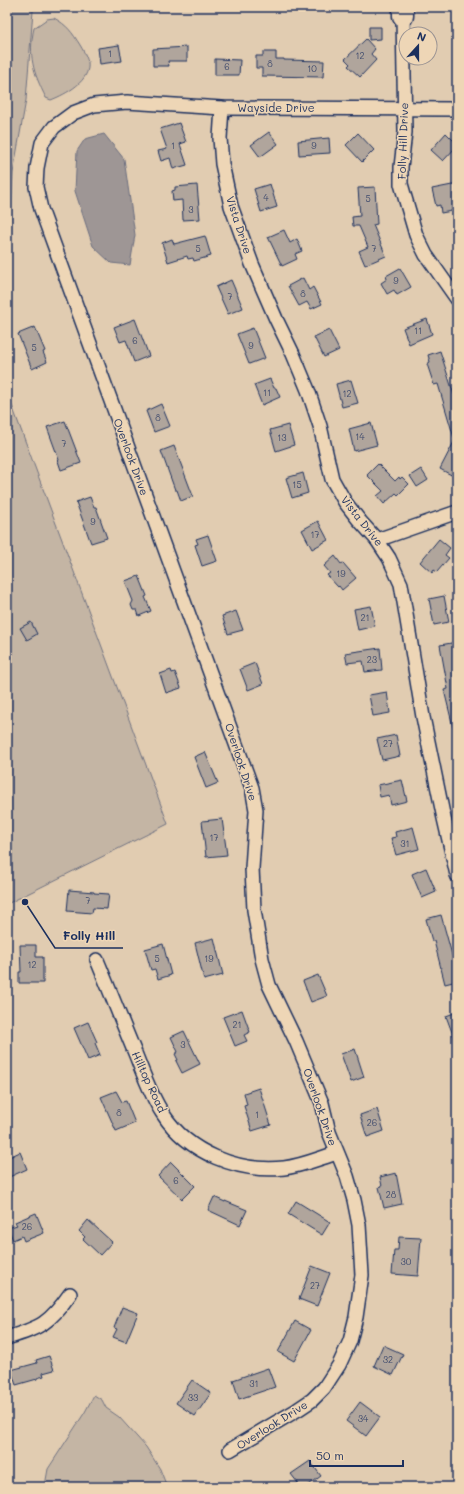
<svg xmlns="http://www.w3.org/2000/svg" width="464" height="1494" font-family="Mali,sans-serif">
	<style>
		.green { fill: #c4b5a4; stroke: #707281 }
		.water { fill: #9e9695; stroke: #6a6d7f }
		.building { fill: #b0a59c; stroke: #1b2f5e }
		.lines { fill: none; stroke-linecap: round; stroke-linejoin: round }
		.minor-casing { stroke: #1b2f5e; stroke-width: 16 }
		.highway-casing { stroke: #1b2f5e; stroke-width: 23 }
		.minor { stroke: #eed6b6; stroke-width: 13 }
		.highway { stroke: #eed6b6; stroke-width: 20 }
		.labels { text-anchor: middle; stroke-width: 3; stroke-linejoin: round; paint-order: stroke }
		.number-label { font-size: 9px; fill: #404c6e }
		.street-label { font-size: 11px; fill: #1b2f5e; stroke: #eed6b6 }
		.leader { fill: none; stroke: #1b2f5e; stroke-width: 1.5 }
		.callout-dot { fill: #1b2f5e; stroke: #eed6b6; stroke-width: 1.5 }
		.callout-label { font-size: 12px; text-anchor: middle; font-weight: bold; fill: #1b2f5e; stroke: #eed6b6; stroke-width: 3; stroke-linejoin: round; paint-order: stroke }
	</style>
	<rect width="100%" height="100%" fill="#e1ccb1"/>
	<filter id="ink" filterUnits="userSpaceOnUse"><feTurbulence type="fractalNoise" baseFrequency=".025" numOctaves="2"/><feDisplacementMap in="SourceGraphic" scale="8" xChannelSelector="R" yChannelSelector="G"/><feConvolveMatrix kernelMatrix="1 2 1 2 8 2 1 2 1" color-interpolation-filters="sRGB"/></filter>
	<g filter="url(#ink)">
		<g class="green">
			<path d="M7,7H35L33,11L26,100L13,173L7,282Z"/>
			<path d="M54,18C67,25 72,32 80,45C83,50 86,55 88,62C91,81 66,94 51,100L46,98C33,72 28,56 34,28L47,19Z"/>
			<path d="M7,384L11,403L168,824L7,904Z"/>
			<path d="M94,1395L102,1400L106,1408L119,1417L146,1447L160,1469L167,1487H46V1480L48,1469L85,1412Z"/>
		</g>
		<path class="water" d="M104,134L124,159L135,235L130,265L111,263L93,246L75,191L77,151L85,139Z"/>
		<g class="building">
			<path d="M369,27H381V39L369,40Z"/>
			<path d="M366,39L375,49L371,54L376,60L360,77L348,66L350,64L345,59Z"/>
			<path d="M119,45L122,61L100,64L98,48Z"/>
			<path d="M187,47V61H168L169,66H153V49Z"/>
			<path d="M263,52H276V59H284V60L324,61L323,77L262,76V68H256V56H263Z"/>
			<path d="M215,59L240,60L239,75H215Z"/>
			<path d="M179,123L186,142L180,144L187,165L173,169L170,158L161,161L158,151L167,149L160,129Z"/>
			<path d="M269,132L278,144L260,157L251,145Z"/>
			<path d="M358,133L374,150L362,162L346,145Z"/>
			<path d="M446,133L457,144V146L443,161L431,150Z"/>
			<path d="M329,138L330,153L299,155L298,141Z"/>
			<path d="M270,184L277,207L261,212L254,189Z"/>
			<path d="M457,184V210L441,213L440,205L436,206L432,189Z"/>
			<path d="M197,185L200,219L183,220L182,200L173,201L172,191L175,190V187Z"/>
			<path d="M375,187L377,224L373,225L386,256L365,265L359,251L368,247L359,226H353L352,217L360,216L358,188Z"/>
			<path d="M284,230L290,243L297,239L302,251L295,254L297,259L282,266L268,237Z"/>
			<path d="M205,236L211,256L194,261L193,258L188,259L187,256L168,262L162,243L172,239L174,244Z"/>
			<path d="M400,268L411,287L397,295L394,290L387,294L381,283L387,279L386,276Z"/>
			<path d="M303,278L309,290L313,287L322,304L311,309L307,302L299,306L288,286Z"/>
			<path d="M231,280L243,308L228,314L216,287Z"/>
			<path d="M135,319L149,356L134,362L126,340L120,342L114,327Z"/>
			<path d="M427,319L432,334L409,344L403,328Z"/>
			<path d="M35,327L45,351L43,352L47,362L32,369L18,334Z"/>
			<path d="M253,328L265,358L249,364L237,334Z"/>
			<path d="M329,330L339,350L324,357L314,337Z"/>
			<path d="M440,351L454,395L457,394V478L440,469L456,438H454L438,384L434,385L427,364L430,362L428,355Z"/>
			<path d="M270,379L274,388H276L280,397L262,405L254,385Z"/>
			<path d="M351,380L358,403L342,407L336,384Z"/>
			<path d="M161,404L170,426L154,432L146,411Z"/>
			<path d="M65,421L81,463L61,470L58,461L59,460L47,427Z"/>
			<path d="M371,423L377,445L354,451L349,429Z"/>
			<path d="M288,425L294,445L276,451L270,430Z"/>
			<path d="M174,446L193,496L181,501L177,490H175L161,451Z"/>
			<path d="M378,464L395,481L399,477L400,479L402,477L409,484L398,495L396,493L384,504L377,496L383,491L367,475Z"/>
			<path d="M421,469L428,480L417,487L410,476Z"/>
			<path d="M303,473L308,493L292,498L286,478Z"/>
			<path d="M90,497L94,507H96L107,538L91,543L76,502Z"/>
			<path d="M318,521L328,540L312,549L302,530Z"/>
			<path d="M208,535L217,561L202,566L195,545L198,544L196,539Z"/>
			<path d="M439,539L450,548L445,555L449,558L437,572L434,570L432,573L420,562Z"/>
			<path d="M335,556L341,564L343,563L356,578L342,590L339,586L338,587L327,575L330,573L324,566Z"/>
			<path d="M139,576L147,596L145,597L151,611L139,616L137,610H133L131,605L133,601L125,581Z"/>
			<path d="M444,596L449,622L434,625L429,599Z"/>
			<path d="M371,606L375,626L358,630L354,609Z"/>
			<path d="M236,611L243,630L228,634L222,616Z"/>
			<path d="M31,622L37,634L27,640L20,628Z"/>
			<path d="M457,642V726L453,727L444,690L448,689L440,645Z"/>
			<path d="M380,648L382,670L365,672L363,661L347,663L345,653Z"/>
			<path d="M255,663L263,684L248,690L240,669Z"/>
			<path d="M171,670L172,673L175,672L181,688L166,693L160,674Z"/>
			<path d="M387,692L390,713L373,716L369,695Z"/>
			<path d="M396,735L400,756L382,760L377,739Z"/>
			<path d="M205,752L218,783L206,788L194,757Z"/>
			<path d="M402,780L407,801L391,805L389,795L380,797L378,785Z"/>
			<path d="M222,819L227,855L206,857L202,821Z"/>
			<path d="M413,827L419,849L396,855L391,838L396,837L395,832Z"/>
			<path d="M426,868L436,892L422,898L412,874Z"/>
			<path d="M69,890L94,892V893L109,894L107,909L93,908L92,913L67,911Z"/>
			<path d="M441,915L457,973V981L445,984L434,941H432L426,919Z"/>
			<path d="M214,938L223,975L204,980L195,943Z"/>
			<path d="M163,944L171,975L158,979L155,969L151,970L145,949Z"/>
			<path d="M20,945H36V957H43V983H19V972H21Z"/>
			<path d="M318,975L327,996L311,1002L303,981Z"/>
			<path d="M242,1010L250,1032L244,1035L247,1041L235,1046L223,1017Z"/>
			<path d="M457,1012V1043H456L446,1016Z"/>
			<path d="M88,1022L97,1042L95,1043L100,1055L88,1060L74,1028Z"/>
			<path d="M184,1031L200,1064L182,1073L176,1061L178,1060L175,1054L178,1052L171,1037Z"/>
			<path d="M355,1049L364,1077L351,1082L341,1054Z"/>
			<path d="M259,1088L271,1125L252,1131L244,1106L247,1105L244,1093Z"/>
			<path d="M116,1091L122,1102L126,1101L135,1123L116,1131L101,1097Z"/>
			<path d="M377,1109L384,1131L367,1137L360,1115Z"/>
			<path d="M20,1152L27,1169L7,1178V1158Z"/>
			<path d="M171,1162L195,1186L182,1199L158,1176Z"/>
			<path d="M396,1173L402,1204L384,1208L379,1187L382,1186L380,1177Z"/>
			<path d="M214,1197L225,1202V1201L247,1210L240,1225L208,1210Z"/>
			<path d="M296,1201L330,1222L322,1235L288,1214Z"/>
			<path d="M36,1213L44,1233L24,1241L22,1236L13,1240L8,1228L17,1225L15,1222Z"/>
			<path d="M88,1220L112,1242L100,1255L83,1239L85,1237L79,1231Z"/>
			<path d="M399,1237L421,1238L418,1276L392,1274L394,1250H398Z"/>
			<path d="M312,1266L330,1273L317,1306L299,1299Z"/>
			<path d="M122,1307L138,1313L126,1342L113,1337L117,1329L114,1328Z"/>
			<path d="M295,1321L311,1330L294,1361L278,1352Z"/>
			<path d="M383,1345L403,1354L393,1375L374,1366Z"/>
			<path d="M49,1356L54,1370L43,1373L44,1376L37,1378V1379L16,1385L11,1370L37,1363L36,1360Z"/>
			<path d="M268,1368L275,1387L239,1399L233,1380Z"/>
			<path d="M192,1380L211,1393L195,1416L176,1403Z"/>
			<path d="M360,1402L380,1417L366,1436L346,1421Z"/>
			<path d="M310,1461L321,1476L306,1487H301L291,1474Z"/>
		</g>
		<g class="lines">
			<defs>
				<g id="minor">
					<path d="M403,16L405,132L401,167V184L416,235L426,255L457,299"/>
					<path d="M222,108L220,138L222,164L231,206L252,264L276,319L293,354L308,390L320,426L332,479L345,502L359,520L377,540L389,558L401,584L423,717L443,814L457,875"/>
					<path d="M377,540L457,512"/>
					<path d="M97,960C110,991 122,1022 135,1053C143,1073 151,1096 163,1114C188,1153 239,1173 284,1168C302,1166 320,1158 337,1153"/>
					<path d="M7,1338C41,1327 49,1324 70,1294"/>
					<path d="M230,1450L297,1410L312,1400L324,1388L339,1365L350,1341L356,1317L362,1275L359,1225L354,1200L347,1176L329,1132L322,1103L296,1041L269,985L262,959L254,910L252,868L256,810L252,788L41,209L36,187L37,168L42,143L54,127L73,113L94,105L127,102L222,108L457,109"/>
				</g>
				<path id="highway" d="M403,7V16"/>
			</defs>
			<use href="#minor" class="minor-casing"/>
			<use href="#highway" class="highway-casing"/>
			<use href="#minor" class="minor"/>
			<use href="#highway" class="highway"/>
		</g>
	</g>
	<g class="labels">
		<g class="number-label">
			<text x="110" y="57">1</text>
			<text x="360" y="59">12</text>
			<text x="270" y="67">8</text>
			<text x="227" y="70">6</text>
			<text x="312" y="72">10</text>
			<text x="173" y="149">1</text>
			<text x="314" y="149">9</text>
			<text x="266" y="201">4</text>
			<text x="368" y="202">5</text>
			<text x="191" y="213">3</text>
			<text x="198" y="252">5</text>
			<text x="374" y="252">7</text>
			<text x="396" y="284">9</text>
			<text x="303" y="297">8</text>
			<text x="230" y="300">7</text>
			<text x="418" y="334">11</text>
			<text x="135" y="344">6</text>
			<text x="251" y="349">9</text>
			<text x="34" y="351">5</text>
			<text x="267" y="396">11</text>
			<text x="347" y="397">12</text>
			<text x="158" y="421">8</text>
			<text x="360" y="440">14</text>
			<text x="282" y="441">13</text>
			<text x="64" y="447">7</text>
			<text x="297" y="488">15</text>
			<text x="93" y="525">9</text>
			<text x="315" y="538">17</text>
			<text x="341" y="577">19</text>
			<text x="365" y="621">21</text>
			<text x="372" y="663">23</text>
			<text x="388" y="747">27</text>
			<text x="214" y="841">17</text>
			<text x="405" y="847">31</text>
			<text x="88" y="904">7</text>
			<text x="157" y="962">5</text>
			<text x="209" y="962">19</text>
			<text x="32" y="968">12</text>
			<text x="237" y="1028">21</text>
			<text x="183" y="1048">3</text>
			<text x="119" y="1116">8</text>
			<text x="257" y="1118">1</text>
			<text x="372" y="1126">26</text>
			<text x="176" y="1184">6</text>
			<text x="391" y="1198">28</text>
			<text x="27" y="1230">26</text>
			<text x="406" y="1265">30</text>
			<text x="315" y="1289">27</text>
			<text x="388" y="1363">32</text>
			<text x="254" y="1387">31</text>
			<text x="193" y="1401">33</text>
			<text x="363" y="1422">34</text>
		</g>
		<g class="street-label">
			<text x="276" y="112">Wayside Drive</text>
			<text transform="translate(403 141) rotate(-88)" y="4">Folly Hill Drive</text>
			<text transform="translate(239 225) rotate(72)" y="4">Vista Drive</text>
			<text transform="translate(131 457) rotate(70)" y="4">Overlook Drive</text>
			<text transform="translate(362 521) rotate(52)" y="4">Vista Drive</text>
			<text transform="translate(241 762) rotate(72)" y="4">Overlook Drive</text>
			<text transform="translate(149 1082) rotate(65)" y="4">Hilltop Road</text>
			<text transform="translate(320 1107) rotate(71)" y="4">Overlook Drive</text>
			<text transform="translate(272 1425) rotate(-32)" y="4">Overlook Drive</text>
		</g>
	</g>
	<path class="leader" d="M25 902L55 948H123"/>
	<circle class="callout-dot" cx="25" cy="902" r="4"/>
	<g class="callout-label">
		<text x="89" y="940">Folly Hill</text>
	</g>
	<rect width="464" height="1494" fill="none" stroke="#eed6b6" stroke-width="24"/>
	<rect x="12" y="12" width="440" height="1470" fill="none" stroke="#1b2f5e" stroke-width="1.5" filter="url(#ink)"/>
	<g transform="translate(418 46) rotate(21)"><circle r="19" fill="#eed6b6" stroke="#9a9393"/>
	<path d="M0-3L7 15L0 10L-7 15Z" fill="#1b2f5e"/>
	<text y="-6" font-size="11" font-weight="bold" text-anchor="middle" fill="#1b2f5e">N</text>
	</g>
	<path d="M310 1460v6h93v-6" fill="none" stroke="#1b2f5e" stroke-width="2"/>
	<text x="316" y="1460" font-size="12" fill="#1b2f5e" stroke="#eed6b6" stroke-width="3" paint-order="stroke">50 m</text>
</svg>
